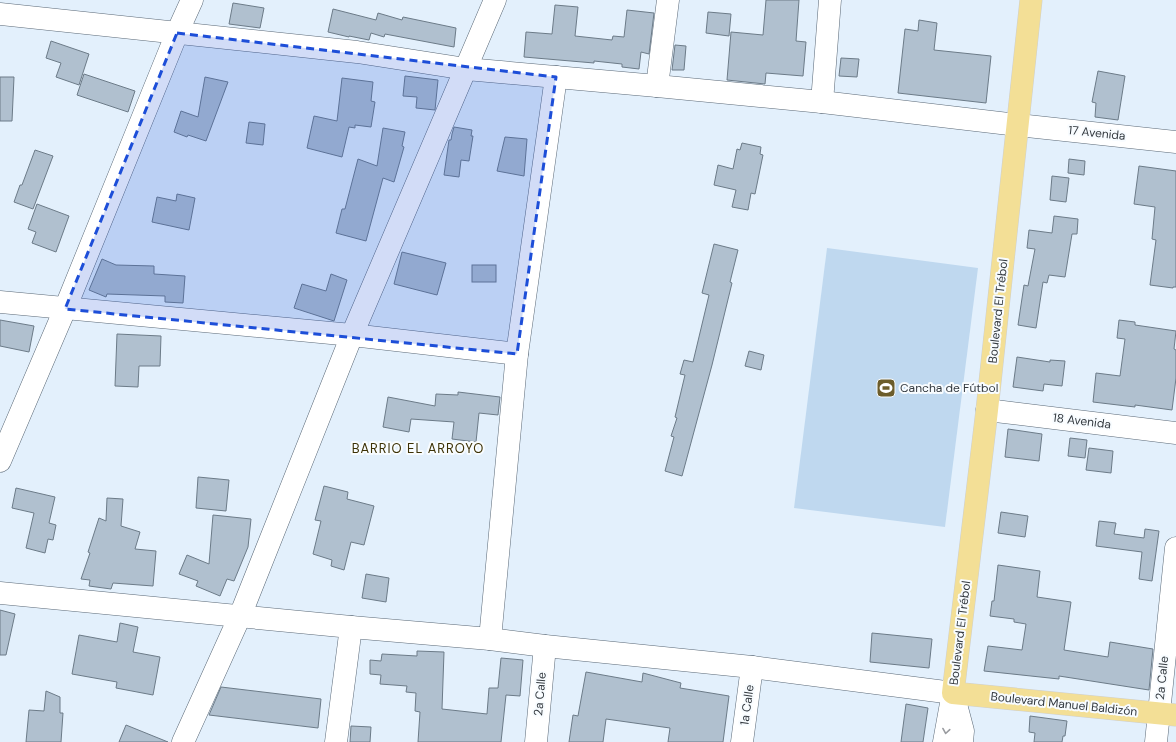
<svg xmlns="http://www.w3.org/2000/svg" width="1176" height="742" font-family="'DM Sans',sans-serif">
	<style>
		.green { fill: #bfd8ef }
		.building { fill: #b0c0cf; stroke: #6c7b88 }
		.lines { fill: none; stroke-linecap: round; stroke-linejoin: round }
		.minor-casing { stroke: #5b6977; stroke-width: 23 }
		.major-casing { stroke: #ced0d1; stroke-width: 23 }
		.minor { stroke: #fff; stroke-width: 22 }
		.major { stroke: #f3df96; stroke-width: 22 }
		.oneway { stroke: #9a9ca0 }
		.marked { fill: #1d4ed8; fill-opacity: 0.2; stroke: #1d4ed8; stroke-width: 3; stroke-dasharray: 8 5; stroke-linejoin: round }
		.labels { text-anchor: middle; stroke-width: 4; stroke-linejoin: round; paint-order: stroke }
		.street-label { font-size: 12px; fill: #343a40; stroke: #f8fcff }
		.poi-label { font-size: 12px; fill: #343a40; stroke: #f8fcff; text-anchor: start }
		.neighbourhood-label { font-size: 13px; letter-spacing: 1px; fill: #3d3206; stroke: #f8fcff }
	</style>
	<rect width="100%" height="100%" fill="#e3f0fc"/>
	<path class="green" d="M827,248L978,268L945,527L794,508Z"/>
	<g class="building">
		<path d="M766,0H799L796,41L806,42L803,76L766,73L765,84L727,80L731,32L763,35Z"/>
		<path d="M233,3L264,8L260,28L229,24Z"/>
		<path d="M555,5L578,7L575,36L612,40L613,36L624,37L627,10L654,13L649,54L641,52L639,69L622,67V64L594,61V63L524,57L526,32L552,34Z"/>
		<path d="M333,9L376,20L378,13L402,20L403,17L456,28L454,47L385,34L384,37L371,33L369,40L349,36V37L328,32Z"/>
		<path d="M708,12L731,14L729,36L706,33Z"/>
		<path d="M919,20L937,23L934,50L991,56L986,103L898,93L905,29L918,31Z"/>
		<path d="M51,41L89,54L79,85L56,77L61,63L46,58Z"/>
		<path d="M675,45L686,46L684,70H672Z"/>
		<path d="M841,58L859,59L857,77L839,76Z"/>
		<path d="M1098,71L1125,76L1118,120L1095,117L1096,103L1092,102Z"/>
		<path d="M84,74L135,91L128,112L77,95Z"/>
		<path d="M405,76L438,80L435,110L416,108L417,97L403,96Z"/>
		<path d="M0,77H14L12,121H0Z"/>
		<path d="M205,77L228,82L206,141L188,135L187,137L174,132L181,111L198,117Z"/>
		<path d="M342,78L373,82L371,101L375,102L371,127L355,125V128L349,127L342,157L307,148L314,116L337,121Z"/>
		<path d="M249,122L265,124L263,145L246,143Z"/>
		<path d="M454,127L472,130L471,136H473L469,161L461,160L459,177L444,175L449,140H451L452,134Z"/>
		<path d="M383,128L405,132L402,146L404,147L394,182L383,178L366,241L336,233L342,209H345L358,159L377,166Z"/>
		<path d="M505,137L527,139L524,176L497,171Z"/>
		<path d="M742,143L761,147L760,154L763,155L755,194L751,193L748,210L732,207L736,190L714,185L718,165L733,169L737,149L740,150Z"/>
		<path d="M35,150L53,156L33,209L14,202L20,185H22Z"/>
		<path d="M1069,159L1085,161L1084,175L1068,173Z"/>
		<path d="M1139,166L1176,171V287H1173V288L1150,285L1156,240L1152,239L1155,207L1134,204Z"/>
		<path d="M1052,176L1069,178L1066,202L1050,200Z"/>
		<path d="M177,194L195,198L189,230L152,222L157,197L176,201Z"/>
		<path d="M37,204L69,216L56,252L32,243L36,232L28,229Z"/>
		<path d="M1054,216L1078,219L1077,234H1072L1065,277L1049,275L1047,283L1043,282L1036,328L1018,325L1024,285L1028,286L1035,249L1027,248L1029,230L1052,233Z"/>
		<path d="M714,244L738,250L730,282L732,283L712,365L682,476L665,471L674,437L671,436L677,418L675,417L685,375L680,374L684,360L693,362L709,295L702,293Z"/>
		<path d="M402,252L446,263L437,295L394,284Z"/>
		<path d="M102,259L116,265L154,266V274L185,276L183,303L165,302V296L107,294L106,297L89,290Z"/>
		<rect x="472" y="265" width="24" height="17"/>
		<path d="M331,274L347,280L334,321L294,308L302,284L326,291Z"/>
		<path d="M0,320L34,326L29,352L0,346Z"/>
		<path d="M1119,320L1135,322V325L1176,331L1174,349L1176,350V378L1172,410L1135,405V407L1093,402L1096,373L1120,376L1125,339L1117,338Z"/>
		<path d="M117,334L161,336L160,366H139L138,387L115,386Z"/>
		<path d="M749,351L764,355L761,370L745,366Z"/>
		<path d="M1017,357L1050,362V360L1065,361L1062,386L1044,384L1043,391L1013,387Z"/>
		<path d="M458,392L500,397L498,415L479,413L476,442L452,439L454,422L411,419L409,432L383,427L388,397L435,406L436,394L458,395Z"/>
		<path d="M1008,429L1042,434L1039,461L1005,457Z"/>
		<path d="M1070,438L1087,440L1085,458L1068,456Z"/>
		<path d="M1089,448L1113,451L1111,473L1086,470Z"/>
		<path d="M198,477L229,480L226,511L196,508Z"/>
		<path d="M324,486L348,492L347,499L374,506L364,545L351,542L344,570L331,566L332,560L313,554L321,521L315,520Z"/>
		<path d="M16,488L55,497L49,523L56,525L53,540L48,539L45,553L26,548L34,513L12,508Z"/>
		<path d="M107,498L123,499L121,526L140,532L135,549L156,551L153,586L113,583L111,589L89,586L90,580L81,579L90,553L88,552L99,518L106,521Z"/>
		<path d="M1001,512L1028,516L1025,537L998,533Z"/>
		<path d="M213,515L251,519L248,547L234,581L227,579L220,596L196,586L198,581L179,574L187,555L209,564Z"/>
		<path d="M1099,521L1116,523L1114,534L1144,538L1145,529L1159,531L1152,581L1139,579L1142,552L1096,546Z"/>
		<path d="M998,565L1040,571L1037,597L1071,602L1064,650L1108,657L1110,642L1153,649L1149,690L1059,676V679L984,671L988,646L1022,650L1026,624L1014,622V619L990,616L992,601H994Z"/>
		<path d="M366,574L389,578L386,602L362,598Z"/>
		<path d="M0,610L15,614L6,655H0Z"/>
		<path d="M120,623L138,627L133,652L160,657L153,695L116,688L117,682L72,674L79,635L117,642Z"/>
		<path d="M872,633L932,639L929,668L870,662Z"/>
		<path d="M417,651L444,652L442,709L487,714L489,688H498L501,658L523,660L520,696L506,695L501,742H418L420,712L415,711L416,693L406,692L407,686L380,684L381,675L370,674V660L381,661L382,654L417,656Z"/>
		<path d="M586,672L642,682L643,673L681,683L680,688L729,696L723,742H668L670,728L606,719L603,742H569L573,715L578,716Z"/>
		<path d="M221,687L321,699L318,728L209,715Z"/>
		<path d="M46,691L60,697V713H63L61,742H26L29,710L44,711Z"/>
		<path d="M906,704L928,708L923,742H901Z"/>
		<path d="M1030,716L1067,721L1065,736H1063L1062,742H1034L1035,733L1029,732Z"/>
		<path d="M126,725L168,742H119Z"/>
		<path d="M351,726L371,727L370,742H350Z"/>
	</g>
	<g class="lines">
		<defs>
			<g id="minor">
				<path d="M0,14L357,52L466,69L657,86L822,102L1018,125L1176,142"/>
				<path d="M657,86L668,0"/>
				<path d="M822,102L830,0"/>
				<path d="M0,302L352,335L517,354"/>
				<path d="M987,410L1176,433"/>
				<path d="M0,461L65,309L177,33L192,0"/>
				<path d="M0,593L351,627L490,639L545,646L752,667L953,693"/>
				<path d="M490,639L517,354L556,77"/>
				<path d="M953,693L963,731L962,742"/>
				<path d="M183,742L240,616L352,335L495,0"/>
				<path d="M336,742L351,627"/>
				<path d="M536,742L545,646"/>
				<path d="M742,742L752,667"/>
				<path d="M944,742L952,698"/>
				<path d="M1156,742L1176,548"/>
			</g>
			<path id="major" d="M1031,0L987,410L953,693L1176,715"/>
		</defs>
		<use href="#minor" class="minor-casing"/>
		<use href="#major" class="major-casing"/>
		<use href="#minor" class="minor"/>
		<use href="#major" class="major"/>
	</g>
	<defs><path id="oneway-chevron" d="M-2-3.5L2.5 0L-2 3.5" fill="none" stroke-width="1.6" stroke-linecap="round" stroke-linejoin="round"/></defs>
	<use class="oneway" href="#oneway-chevron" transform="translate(946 731) rotate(99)"/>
	<path class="marked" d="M177,33L556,77L517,354L65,309Z"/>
	<defs>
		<symbol id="stadium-square" viewBox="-11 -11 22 22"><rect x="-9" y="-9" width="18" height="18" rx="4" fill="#6c5d2b" stroke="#f8fcff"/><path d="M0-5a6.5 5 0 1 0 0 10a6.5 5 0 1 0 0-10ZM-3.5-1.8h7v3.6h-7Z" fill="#fff"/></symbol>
	</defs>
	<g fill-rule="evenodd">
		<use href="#stadium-square" x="875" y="377" width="22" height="22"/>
	</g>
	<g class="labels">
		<g class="street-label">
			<text transform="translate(1097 133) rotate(6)" y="4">17 Avenida</text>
			<text transform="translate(998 311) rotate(-84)" y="4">Boulevard El Trébol</text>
			<text transform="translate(1082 421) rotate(7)" y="4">18 Avenida</text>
			<text transform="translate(960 633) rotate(-83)" y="4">Boulevard El Trébol</text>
			<text transform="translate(1162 678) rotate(-84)" y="4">2a Calle</text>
			<text transform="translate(540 694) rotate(-85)" y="4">2a Calle</text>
			<text transform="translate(1064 704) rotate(6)" y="4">Boulevard Manuel Baldizón</text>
			<text transform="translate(747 705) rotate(-82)" y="4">1a Calle</text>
		</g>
		<g class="poi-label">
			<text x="900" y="392">Cancha de Fútbol</text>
		</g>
		<g class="neighbourhood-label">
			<text x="418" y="453">BARRIO EL ARROYO</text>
		</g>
	</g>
</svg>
